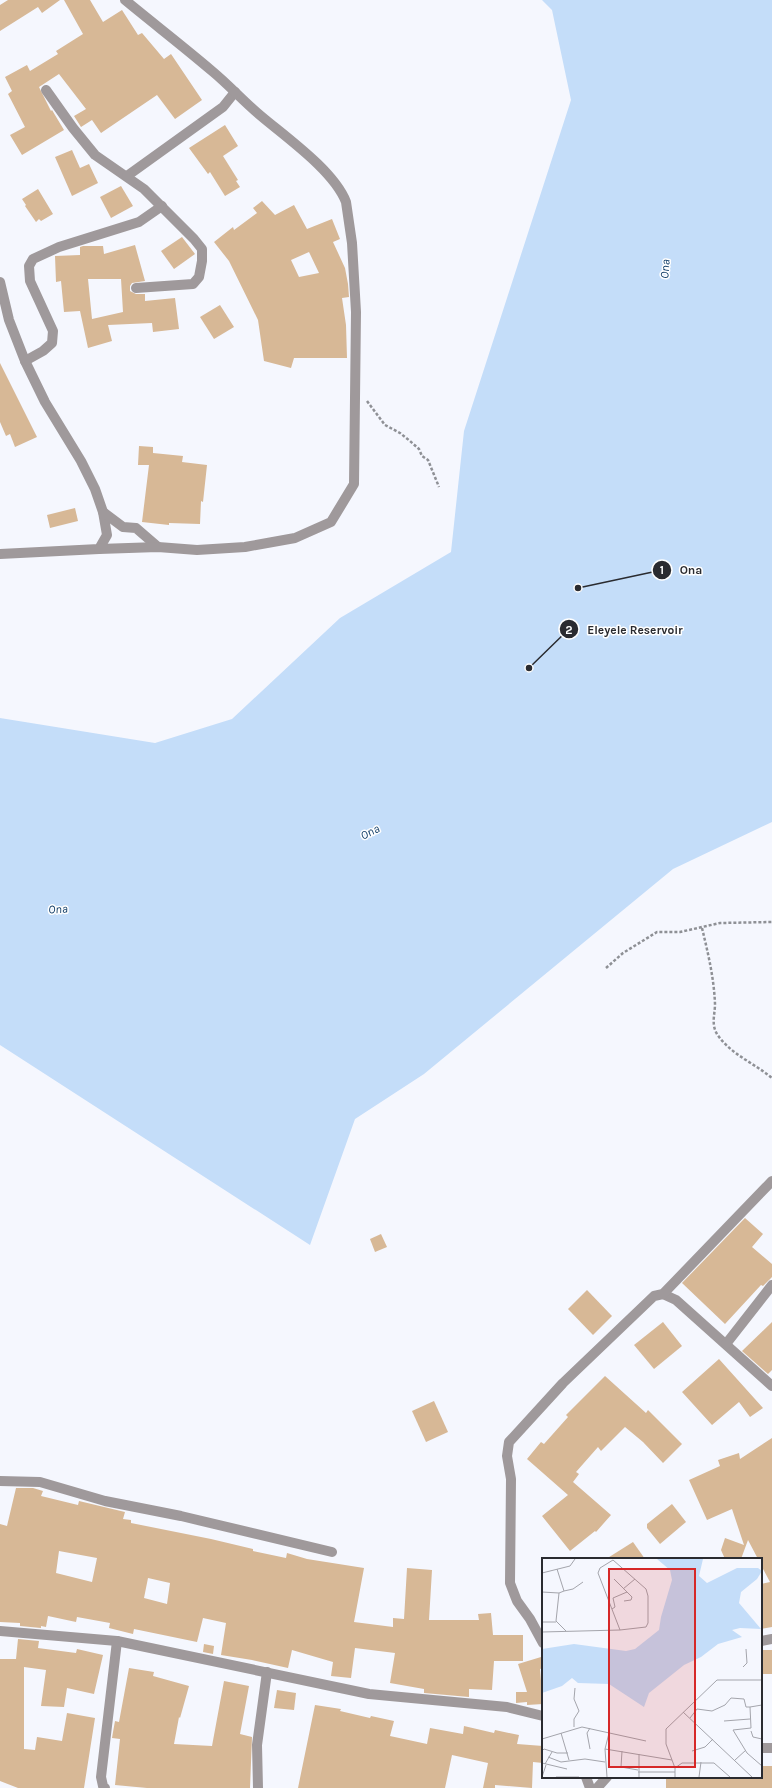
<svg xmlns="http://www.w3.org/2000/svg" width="772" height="1788" font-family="Karla,sans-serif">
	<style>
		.water { fill: #c4ddf9 }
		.building { fill: #d7b896; fill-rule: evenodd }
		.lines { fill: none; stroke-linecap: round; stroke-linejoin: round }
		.path { stroke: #8e9095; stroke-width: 2.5; stroke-dasharray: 3 2; stroke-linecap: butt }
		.minor { stroke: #9f999b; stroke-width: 10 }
		.labels { text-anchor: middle; stroke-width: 3; stroke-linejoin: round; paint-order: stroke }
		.water-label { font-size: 12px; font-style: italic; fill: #0f3c67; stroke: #fff }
		.inset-road { fill: none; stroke: #a4a5ac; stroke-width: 1 }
		.view { fill: #d62828; fill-opacity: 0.15; stroke: #d62828; stroke-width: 2 }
		.inset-edge { fill: none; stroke: #2a2b30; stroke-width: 2 }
		.leader { fill: none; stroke: #2a2b30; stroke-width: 1.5 }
		.callout-dot { fill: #2a2b30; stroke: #fff; stroke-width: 1.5 }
		.mark-label { font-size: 12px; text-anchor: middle; font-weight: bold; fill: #fff }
		.callout-label { font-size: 12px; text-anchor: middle; font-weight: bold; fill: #2a2b30; stroke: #fff; stroke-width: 3; stroke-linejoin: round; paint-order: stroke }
	</style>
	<rect width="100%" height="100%" fill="#f5f7fe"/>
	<path class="water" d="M542,0H772V822L673,869L424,1074L355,1119L310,1245L0,1045V718L155,743L232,719L340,618L451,552L464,431L571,100L552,10Z"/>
	<g class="building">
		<path d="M8,0H60L42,13L38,7L0,31V5Z"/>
		<path d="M64,0H90L103,22L122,10L138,35L142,33L164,59L171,54L202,100L175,119L157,95L101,133L92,120L81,127L74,116L86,109L59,74L39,87L51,111L52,110L64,130L22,155L10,135L25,127L8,94L12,91L5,77L27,65L30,71L58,54L56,51L83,34Z"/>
		<path d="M225,125L238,146L223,156L238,180L236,181L240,187L225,196L210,172L208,174L189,148Z"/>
		<path d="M72,150L80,168L89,164L98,183L72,196L55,157Z"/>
		<path d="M121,186L133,206L111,218L100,197Z"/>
		<path d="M38,189L53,214L41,221L39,219L36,222L25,206L26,205L22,199Z"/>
		<path d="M262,201L275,215L294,205L307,229L332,219L340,239L333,242L345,268L348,284L349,297L342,298L346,325L347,358H294L291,368L264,361L258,320L229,261L214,242L233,227L234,230L257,213L253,208ZM309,252L319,273L299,277L291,260Z"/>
		<path d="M182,237L195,254L174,269L161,251Z"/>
		<path d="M135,245L145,281L132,283L130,286V291L136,294H145V301L175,298L179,329L153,332L152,323L108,325L112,341L88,348L80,311L64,312L61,281L56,282L55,256L80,255V247L83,246H103L104,254ZM88,279H121L123,312L92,319Z"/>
		<path d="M220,305L234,327L214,339L200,317Z"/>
		<path d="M0,363L37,437L15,447L10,434L6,436L0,422Z"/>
		<path d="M139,446L153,447V453L183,456L182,462L207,465L203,502L201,501L200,524L169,523V525L142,522L149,465H138Z"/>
		<path d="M75,508L78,521L50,528L47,515Z"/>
		<path d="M745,1218L763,1234L752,1247L772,1264V1277L763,1286L761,1285L725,1324L682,1283Z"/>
		<path d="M381,1234L387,1247L375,1252L370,1239Z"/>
		<path d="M587,1290L612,1316L593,1335L568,1309Z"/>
		<path d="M663,1322L682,1346L654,1369L634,1345Z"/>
		<path d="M772,1322V1370L768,1374L742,1351Z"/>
		<path d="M719,1359L763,1408L750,1417L739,1402L712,1425L682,1392Z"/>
		<path d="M605,1376L646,1413L648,1410L682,1444L663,1463L643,1442L625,1427L601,1451L598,1447L576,1472L579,1474L573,1482L611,1515L596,1532L595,1531L570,1551L542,1516L568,1495L527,1459L541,1442L544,1444L568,1417L566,1415Z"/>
		<path d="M434,1401L448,1432L426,1442L412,1411Z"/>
		<path d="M772,1438V1627L761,1629V1584L770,1582L761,1565V1559H758L748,1540L741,1559H725L721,1550L725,1538L744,1545L732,1509L707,1520L689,1480L720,1466L718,1460L739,1453L740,1459Z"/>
		<path d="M16,1488H33L43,1491L41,1496L78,1505L79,1501L125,1512L123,1519L131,1520V1523L211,1539L253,1549V1551L286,1558L287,1553L307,1559L364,1568L354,1622L393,1627V1618L404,1619L407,1568L432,1570L429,1620H479L478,1614L491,1613L493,1635H523V1661H494L492,1690L469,1689V1697L424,1693V1689L390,1683L395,1653L355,1648L351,1678L331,1676L333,1662L292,1650L288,1668L252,1660L221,1655L226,1623L203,1618L197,1642L134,1629L133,1634L109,1628L110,1623L77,1617L76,1622L48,1616L46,1627L41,1626V1628L20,1626V1623L0,1622V1524L7,1526ZM59,1551L97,1558L92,1582L56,1573ZM148,1578L170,1583L167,1604L144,1598Z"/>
		<path d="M672,1504L686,1522L660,1544L647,1528V1524Z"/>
		<path d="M633,1542L645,1559H606Z"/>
		<path d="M18,1639L39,1641L38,1648L76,1653L77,1649L103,1655L94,1694L67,1688L64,1707L41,1706L46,1670L24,1667V1749L35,1750L37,1737L62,1741L67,1713L95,1718L84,1788H18L0,1781V1659H16Z"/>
		<path d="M204,1644L214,1646L213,1654L203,1652Z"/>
		<rect x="761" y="1650" width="11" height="24"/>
		<path d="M541,1657L543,1664V1668L540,1669L543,1704L527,1705V1702L516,1703V1692H527L518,1664Z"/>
		<path d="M129,1668L154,1672L153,1676L189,1686L180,1718L179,1717L174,1744L212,1746L224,1681L249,1686L240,1734L252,1737L250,1788H147L115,1785L120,1739L112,1738L113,1732L115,1721L119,1722Z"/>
		<path d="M277,1690L296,1693L294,1710L274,1708Z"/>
		<path d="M315,1705L341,1709L340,1711L370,1718L371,1716L394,1721L390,1736L427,1744L430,1728L463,1734L464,1726L494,1733L495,1730L519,1735L517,1744L543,1746V1763L533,1762L532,1788L495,1785V1788H483L488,1763L452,1755L445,1788H298Z"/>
		<path d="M761,1766H772V1788H666V1777H761Z"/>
	</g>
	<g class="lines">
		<g class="path">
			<path d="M367,401L385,425L400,433L410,441L419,449L422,456L428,460L439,487"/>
			<path d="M702,928C708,953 714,978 715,1004C715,1014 711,1024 717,1034C730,1054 754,1063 772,1078"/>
			<path d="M606,968L623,953L657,932H680L720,923L772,922"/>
		</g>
		<g class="minor">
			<path d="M46,90L73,128L95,155L144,189L194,239L202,249V261L199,277L193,284L136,288"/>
			<path d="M127,176L223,107L235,92"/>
			<path d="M0,282L9,320L25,361L45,402L81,461L95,489L103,512L107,535L99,549L0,554"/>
			<path d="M25,361L43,351L52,343L53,331L30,281L29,266L33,259L59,247L139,222L162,206"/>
			<path d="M103,512L123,527L136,528L158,547"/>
			<path d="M99,549L158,547L197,550L245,547L295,538L331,522L354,484L356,312L352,243L346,202C334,171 287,138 261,116C244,102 229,85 212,71C184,47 154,24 125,0"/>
			<path d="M663,1294L676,1300L772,1386"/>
			<path d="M726,1344L772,1285"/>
			<path d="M0,1481L40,1482L105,1501L181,1516L332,1552"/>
			<path d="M0,1631L117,1641L369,1694L507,1707L543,1716"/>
			<path d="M761,1641L772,1639"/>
			<path d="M543,1643L530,1619L517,1601L510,1583L511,1479L507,1456L509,1442L563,1383L654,1296L663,1294L772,1181"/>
			<path d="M761,1748H772"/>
			<path d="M586,1777L590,1788"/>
			<path d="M105,1788L103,1786L101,1777L117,1641"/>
			<path d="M258,1788L257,1745L267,1672"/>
			<path d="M597,1788L607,1777"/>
		</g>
	</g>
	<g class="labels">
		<g class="water-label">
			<text transform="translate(665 269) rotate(-86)" y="4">Ona</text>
			<text transform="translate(370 832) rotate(-27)" y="4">Ona</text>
			<text transform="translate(58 909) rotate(-3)" y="4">Ona</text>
		</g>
	</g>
	<g transform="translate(542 1558)">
		<rect width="220" height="220" fill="#f5f7fe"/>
		<path d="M115,1H161L157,18L165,25L195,10H216L220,13L215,21L199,34L197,45L219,71L198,70L190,72L200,79L176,86L159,99L142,107L107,135L102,149L67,126L36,125L30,120L20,128L0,135V91L32,86L84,93L93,91L117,72L119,59L130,22L128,12Z" fill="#c4ddf9"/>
		<path class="inset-road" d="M71,2L104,31L106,38V65L104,69L78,72M15,11L22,33L17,35M0,15L28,8L33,1M72,21L90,39L89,42L82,43M81,31L93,21M22,33L31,31L41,24M0,34L17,35L14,63L24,73M70,51L73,49L71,40L85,34M0,64H14M0,74L78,72L56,15L58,10L71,2M201,109L205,105L204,91M208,149L209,170L191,172L205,195L220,208M208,149L220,147M141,154L210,219M148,160L155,151L170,153L183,147L189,140L202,141L204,149H208M182,163L208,161M32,169V161L37,153L32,141L33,130M209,173L211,179L220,181M19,175L27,202M0,181L40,169L104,183M48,191L45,175L48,170M63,191L130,202M0,193L2,191L15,195H26M80,193L79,209L96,212M150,193L163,189L171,181M6,199L19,204L43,201L63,204M193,202L204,192M0,205L25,211M3,206L10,194M133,210L140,205H172L188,219M96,214H133M0,219L4,207M14,219H37M65,219L63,191L67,175M97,219V196M133,219V210L124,186V171L175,122H220M157,219L159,204"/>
		<path class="view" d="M67,11H153V209H67Z"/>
		<rect width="220" height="220" class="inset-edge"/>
	</g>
	<path class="leader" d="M578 588L662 570M529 668L569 629"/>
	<g class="callout-dot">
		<circle cx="578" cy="588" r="4"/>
		<circle cx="529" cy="668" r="4"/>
		<circle cx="662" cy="570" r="10"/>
		<circle cx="569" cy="629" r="10"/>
	</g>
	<g class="mark-label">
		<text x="662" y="574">1</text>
		<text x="569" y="634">2</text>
	</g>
	<g class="callout-label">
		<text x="691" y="574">Ona</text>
		<text x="635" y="634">Eleyele Reservoir</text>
	</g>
</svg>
